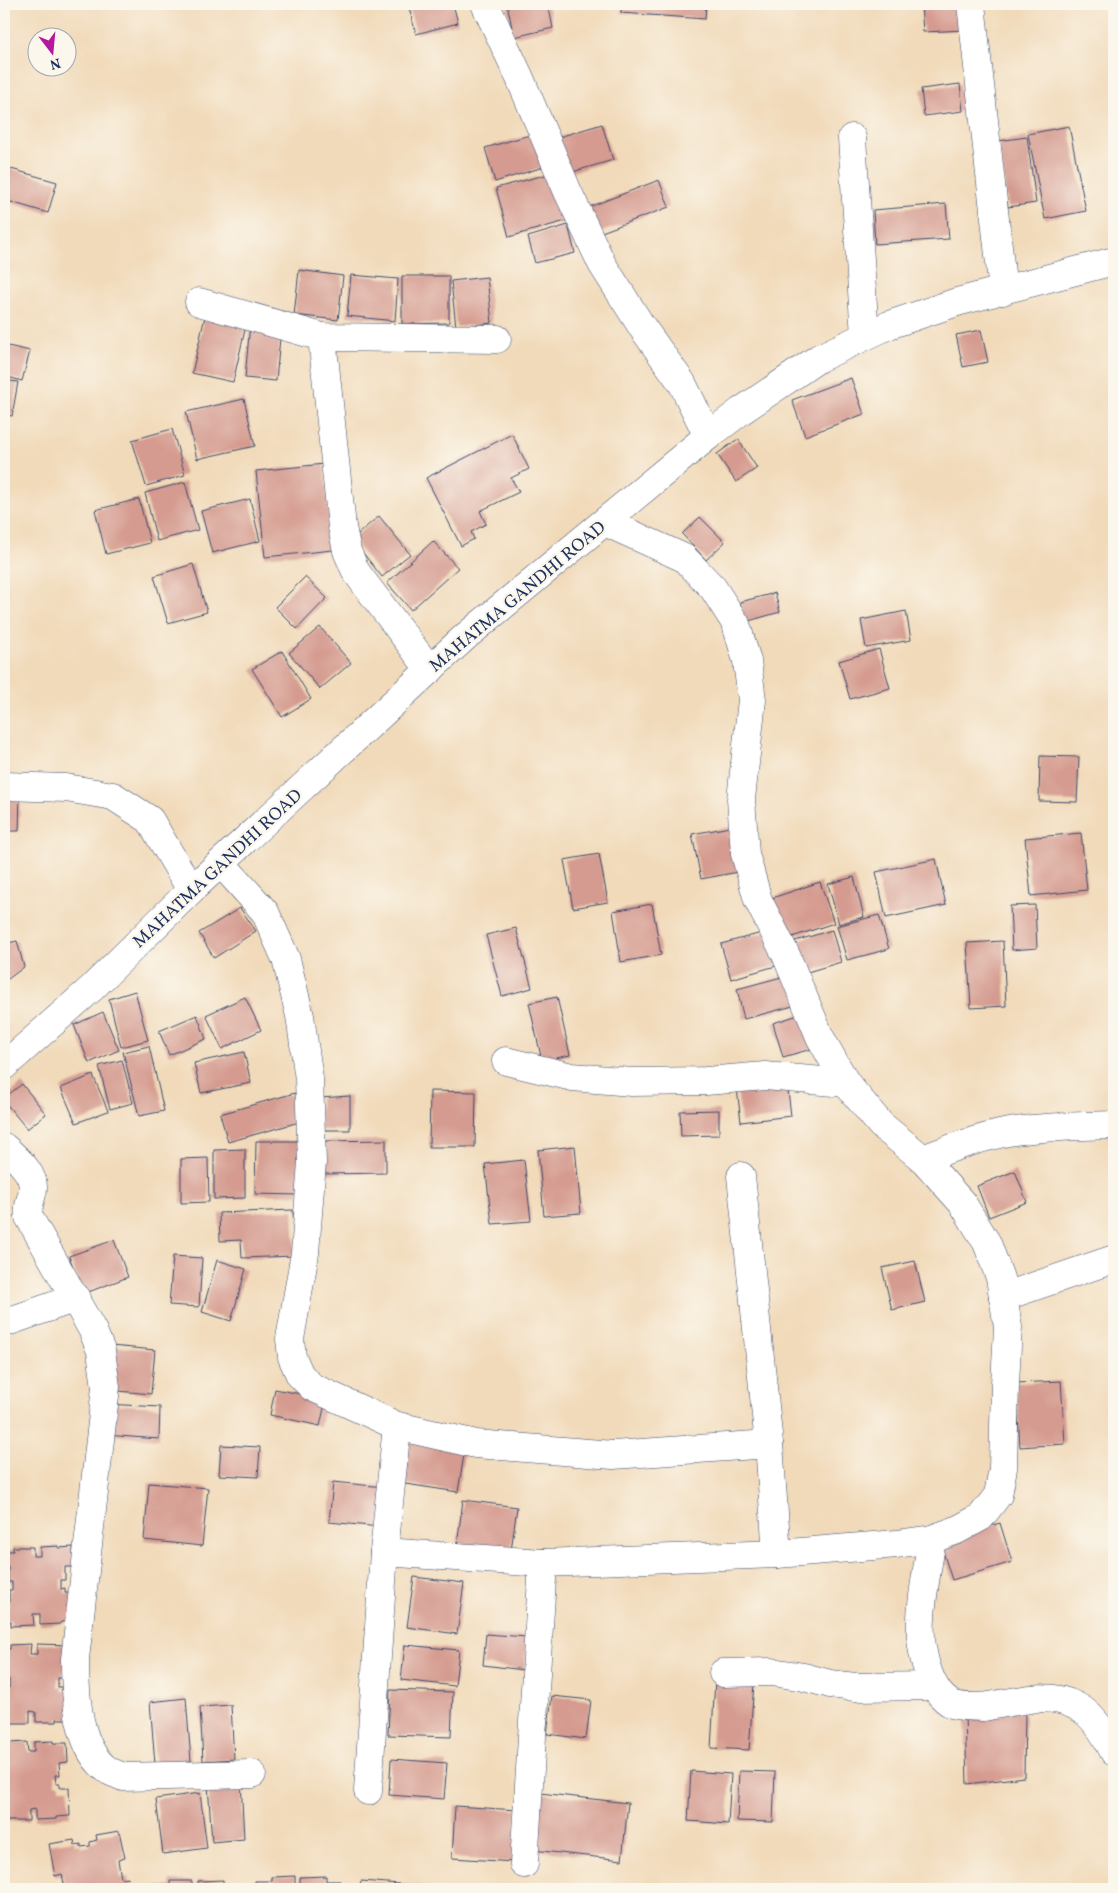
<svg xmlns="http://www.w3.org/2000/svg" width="1118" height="1893" font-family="Vollkorn,serif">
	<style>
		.building { fill: #d59b90 }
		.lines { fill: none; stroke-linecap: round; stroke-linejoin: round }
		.minor-casing { stroke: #3b496c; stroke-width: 29 }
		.secondary-casing { stroke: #3b496c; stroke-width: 29 }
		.minor { stroke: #fff; stroke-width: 28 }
		.secondary { stroke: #fff; stroke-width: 28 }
		.labels { text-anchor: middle; stroke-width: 5; stroke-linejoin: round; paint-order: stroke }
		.street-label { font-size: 18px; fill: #1b2f5e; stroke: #fbf7ec }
	</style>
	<rect width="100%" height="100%" fill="#fbf7ec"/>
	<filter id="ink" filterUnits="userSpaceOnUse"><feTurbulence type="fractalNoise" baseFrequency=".02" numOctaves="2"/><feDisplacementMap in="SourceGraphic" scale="10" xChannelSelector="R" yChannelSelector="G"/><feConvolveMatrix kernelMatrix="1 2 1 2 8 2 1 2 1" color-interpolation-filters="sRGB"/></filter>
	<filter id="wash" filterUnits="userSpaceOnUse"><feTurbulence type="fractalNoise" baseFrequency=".0096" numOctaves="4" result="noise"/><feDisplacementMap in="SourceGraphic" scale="20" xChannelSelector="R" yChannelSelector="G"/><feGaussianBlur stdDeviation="1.12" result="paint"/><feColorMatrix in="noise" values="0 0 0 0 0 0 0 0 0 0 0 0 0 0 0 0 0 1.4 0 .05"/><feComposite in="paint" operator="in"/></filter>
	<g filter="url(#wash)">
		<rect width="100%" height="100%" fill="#f1daba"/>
		<g id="blocks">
			<g class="building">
				<path d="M408,4H453L458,23L416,34Z"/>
				<path d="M507,4H548L553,28L514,37Z"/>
				<path d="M622,4H706L705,19L621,13Z"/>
				<path d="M921,4H964L966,30L923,32Z"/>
				<path d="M960,84L963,111L924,116L921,89Z"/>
				<path d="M602,124L613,160L569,173L559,137Z"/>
				<path d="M1069,126L1086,211L1045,219L1028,134Z"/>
				<path d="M540,132L550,165L495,182L485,148Z"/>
				<path d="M1027,137L1036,203L1008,207L998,141Z"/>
				<path d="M4,167L57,182L48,213L4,200Z"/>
				<path d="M556,172L569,220L509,237L496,188Z"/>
				<path d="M659,180L669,207L591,236L581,210Z"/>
				<path d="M946,204L949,239L875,244L873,210Z"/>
				<path d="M568,225L575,253L535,263L528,237Z"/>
				<path d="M299,270L343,276L338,320L294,315Z"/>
				<path d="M351,275L398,279L395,321L347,316Z"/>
				<path d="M402,276H449V323L402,324Z"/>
				<path d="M487,277L492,323L456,327L451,281Z"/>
				<path d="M206,312L247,321L233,382L192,373Z"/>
				<path d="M250,324L281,327L276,381L245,378Z"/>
				<path d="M981,330L988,362L963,367L956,335Z"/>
				<path d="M4,345L30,351L22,381L4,376Z"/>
				<path d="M851,378L864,414L805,436L792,400Z"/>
				<path d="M4,380L18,382L12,416L4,415Z"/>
				<path d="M244,399L255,446L197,459L186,412Z"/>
				<path d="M172,429L185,475L146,486L132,440Z"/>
				<path d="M512,434L529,469L511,478L519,492L480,511L486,524L471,532L474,539L461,546L426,478Z"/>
				<path d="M738,439L757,468L736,482L717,454Z"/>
				<path d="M324,464L333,550L265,557L256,471Z"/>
				<path d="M185,482L198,530L157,541L145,493Z"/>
				<path d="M139,499L150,543L106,554L95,510Z"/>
				<path d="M250,499L260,541L212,553L201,511Z"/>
				<path d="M379,516L410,554L382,577L352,539Z"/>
				<path d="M700,517L725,542L706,560L682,534Z"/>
				<path d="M433,541L458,568L411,610L387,583Z"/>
				<path d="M193,564L207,612L168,623L154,576Z"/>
				<path d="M305,577L327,598L297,629L275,607Z"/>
				<path d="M775,593L780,612L745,622L740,602Z"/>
				<path d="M906,611L911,640L866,648L861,620Z"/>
				<path d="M320,627L351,663L320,689L289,653Z"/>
				<path d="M879,649L890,688L850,699L839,661Z"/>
				<path d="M282,651L311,699L282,717L252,669Z"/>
				<path d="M1040,756L1079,757L1077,802L1039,801Z"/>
				<path d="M4,794H20L19,831H4Z"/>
				<path d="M730,827L738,872L701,879L692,834Z"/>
				<path d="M1081,833L1087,890L1031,896L1025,838Z"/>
				<path d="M599,854L608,902L573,908L564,860Z"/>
				<path d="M936,859L946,905L886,918L876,872Z"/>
				<path d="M854,877L864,917L839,924L828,884Z"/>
				<path d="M820,882L834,923L783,940L769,899Z"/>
				<path d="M652,904L661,955L621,962L613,911Z"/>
				<path d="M1035,905L1037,948L1012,950L1010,906Z"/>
				<path d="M240,908L256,931L214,958L199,933Z"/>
				<path d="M879,915L889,949L847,960L837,926Z"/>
				<path d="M516,928L532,988L502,996L486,935Z"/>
				<path d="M832,930L841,962L804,973L795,941Z"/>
				<path d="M769,931L779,965L731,979L721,944Z"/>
				<path d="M17,941L24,967L4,982V944Z"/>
				<path d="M1003,941L1006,1006L971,1008L967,943Z"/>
				<path d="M789,975L797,1005L744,1019L737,989Z"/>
				<path d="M135,991L148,1040L121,1047L109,999Z"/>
				<path d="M245,997L261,1030L222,1049L206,1015Z"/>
				<path d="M557,997L570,1055L542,1061L529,1003Z"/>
				<path d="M103,1012L119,1050L89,1063L74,1025Z"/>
				<path d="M805,1013L815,1048L783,1057L773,1023Z"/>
				<path d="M197,1015L206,1039L169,1055L159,1031Z"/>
				<path d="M149,1046L164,1111L139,1116L123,1052Z"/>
				<path d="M244,1052L251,1083L201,1093L194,1063Z"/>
				<path d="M122,1060L133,1103L110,1109L99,1066Z"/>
				<path d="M93,1075L108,1111L76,1123L61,1088Z"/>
				<path d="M787,1082L791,1116L741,1122L737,1088Z"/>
				<path d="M22,1084L46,1114L27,1129L4,1101V1098Z"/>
				<path d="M430,1091L476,1092L475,1147H429Z"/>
				<path d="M295,1093L303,1121L228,1142L220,1114Z"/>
				<path d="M350,1096V1130H320V1098Z"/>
				<path d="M719,1110V1135L681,1136L680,1111Z"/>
				<path d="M386,1140V1173L325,1174V1141Z"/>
				<path d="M256,1141H300L299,1195L255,1194Z"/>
				<path d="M575,1146L581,1213L544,1216L538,1150Z"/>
				<path d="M245,1149V1198L214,1199V1150Z"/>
				<path d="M208,1158L209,1202L181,1203V1159Z"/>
				<path d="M524,1160L531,1221L492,1224L485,1164Z"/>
				<path d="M1015,1171L1027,1202L989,1217L977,1186Z"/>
				<path d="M293,1210L295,1256L242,1258L241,1240L220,1241L219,1213Z"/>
				<path d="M114,1240L128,1277L83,1294L69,1256Z"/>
				<path d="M173,1256L202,1258L199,1307L169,1305Z"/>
				<path d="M217,1260L246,1269L231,1321L202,1312Z"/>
				<path d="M915,1261L925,1302L892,1310L882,1268Z"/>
				<path d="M111,1346L155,1350L151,1394L107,1390Z"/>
				<path d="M1061,1381L1065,1444L1020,1447L1016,1383Z"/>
				<path d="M275,1389L326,1399L320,1426L270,1415Z"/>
				<path d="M107,1404L160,1407L159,1439L105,1435Z"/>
				<path d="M406,1439L465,1448L458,1492L399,1483Z"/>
				<path d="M221,1445L260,1447L258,1477L219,1475Z"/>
				<path d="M333,1482L384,1487L380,1527L329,1522Z"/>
				<path d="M149,1483L208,1488L202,1546L144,1540Z"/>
				<path d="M463,1500L517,1507L511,1551L457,1545Z"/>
				<path d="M1000,1523L1012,1562L952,1580L940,1542Z"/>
				<path d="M59,1546L58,1548L73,1547L74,1567H65V1580H61V1589L65,1588V1593H74L75,1621L61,1622L60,1624L40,1625V1614H33L34,1625L11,1626V1621L4,1622V1605H9V1590H12V1582H8V1567L4,1568V1551H13V1547H33V1556H40V1547Z"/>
				<path d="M414,1577L464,1583L457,1634L407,1627Z"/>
				<path d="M486,1634L527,1637L524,1670L483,1665Z"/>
				<path d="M31,1644L30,1654H37V1644L70,1645L62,1678H58V1687H62V1691H71V1719H57V1722H36V1712L30,1711V1723H8L7,1719H4L5,1687L9,1688V1679H6L4,1649H10V1645Z"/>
				<path d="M405,1645L459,1650L455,1686L401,1680Z"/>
				<path d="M715,1680L754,1683L749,1750L711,1748Z"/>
				<path d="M390,1690L453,1692L451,1737L388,1735Z"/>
				<path d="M552,1696L591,1700L586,1739L547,1734Z"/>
				<path d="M186,1698L191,1761L155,1764L150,1702Z"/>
				<path d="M231,1705L234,1759L203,1761L200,1707Z"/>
				<path d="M1025,1711L1024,1777L967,1784L965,1714Z"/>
				<path d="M53,1741V1743H67L68,1762L59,1763L60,1775H55L56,1784H60V1788H69L70,1816L56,1817V1819L35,1820V1809L29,1810V1821H7L6,1817H4V1786H7V1778H4V1747H8V1743L27,1742L28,1752H34V1742Z"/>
				<path d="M391,1759L447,1763L444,1799L389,1795Z"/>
				<path d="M691,1771L731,1774L728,1824L688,1821Z"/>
				<path d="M739,1771L775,1772L773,1822L737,1821Z"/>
				<path d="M241,1781L244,1839L212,1842L208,1784Z"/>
				<path d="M200,1793L207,1848L163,1854L156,1799Z"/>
				<path d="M540,1793L628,1803L622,1860L533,1850Z"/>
				<path d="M455,1806L517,1810L514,1862L452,1858Z"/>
				<path d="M119,1831L125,1858L118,1860L121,1878L128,1877L130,1889H65L62,1874L55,1876L49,1844L74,1840L75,1845L81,1844V1847L90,1846V1842L97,1840L96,1835Z"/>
				<path d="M295,1876V1889H255V1881H272V1877Z"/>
				<path d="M326,1876V1881H340V1889H300V1877Z"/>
				<path d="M223,1880V1886L238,1885V1889H198V1881Z"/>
				<path d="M170,1881H192V1889H153V1886H170Z"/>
				<path d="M361,1881L425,1886V1889H360Z"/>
			</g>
		</g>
	</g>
	<g filter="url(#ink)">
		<use href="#blocks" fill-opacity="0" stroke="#3b496c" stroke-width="1"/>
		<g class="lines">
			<defs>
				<g id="minor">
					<path d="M485,4L519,76L568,192L602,264L642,327L682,383L708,436"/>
					<path d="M971,4L1003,291"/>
					<path d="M852,138L865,336"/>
					<path d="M199,302L322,337L497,339"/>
					<path d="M322,337L342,527L347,551L356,572L430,670"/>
					<path d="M4,786L66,788L113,796L150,820L191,890"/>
					<path d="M221,863L265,912L286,959L300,1016L309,1079L312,1162L305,1253L290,1339L292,1357L300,1375L312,1387L397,1426L476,1444L613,1455L769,1444"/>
					<path d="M506,1061L572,1077L632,1082L706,1081L765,1076L846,1083"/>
					<path d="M4,1147C16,1158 38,1175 32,1194C30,1203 27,1207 29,1217L93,1331L101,1351L106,1387L75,1659C75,1693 77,1750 109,1771C113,1773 119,1775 123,1777L252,1774"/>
					<path d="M923,1159C953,1147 983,1136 1015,1131C1048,1126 1081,1126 1114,1125"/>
					<path d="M741,1176L769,1444L777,1554"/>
					<path d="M1003,1297L1114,1259"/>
					<path d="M4,1323L76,1298"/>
					<path d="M932,1539C928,1566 922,1592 921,1619C919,1645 927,1691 952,1704C959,1707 975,1707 983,1707C1013,1703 1047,1690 1076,1706C1093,1714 1106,1736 1114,1752"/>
					<path d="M384,1552L543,1563L777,1554L897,1544L932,1539L957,1530L981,1517L998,1495L1003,1468L1005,1384L1008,1327L1000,1278L987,1243L963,1204L923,1159L881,1125L846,1083L820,1037L786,955L758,900L745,854L741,799L752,700L747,661L736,624L713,588L684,558L605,522"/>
					<path d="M723,1673L772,1672L804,1677L830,1684L855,1687L933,1686"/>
					<path d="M368,1791L384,1552L397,1426"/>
					<path d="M524,1864L543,1563"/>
				</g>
				<path id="secondary" d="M4,1066L92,988L191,890L465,637L708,436L741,411L819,358L889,325L957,302L1114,261"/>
			</defs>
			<use href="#minor" class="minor-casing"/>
			<use href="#secondary" class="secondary-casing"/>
			<use href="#minor" class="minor"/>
			<use href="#secondary" class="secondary"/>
		</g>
	</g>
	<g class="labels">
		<g class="street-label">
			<text transform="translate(517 596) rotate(-40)" y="6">MAHATMA GANDHI ROAD</text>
			<text transform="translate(217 868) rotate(-43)" y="6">MAHATMA GANDHI ROAD</text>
		</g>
	</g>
	<rect width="1118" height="1893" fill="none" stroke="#fbf7ec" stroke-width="20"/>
	<g transform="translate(52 52) rotate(164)"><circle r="24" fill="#fbf7ec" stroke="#a1a7b3"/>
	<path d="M0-4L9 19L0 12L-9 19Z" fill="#b5179e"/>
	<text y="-8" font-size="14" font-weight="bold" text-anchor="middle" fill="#1b2f5e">N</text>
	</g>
</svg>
